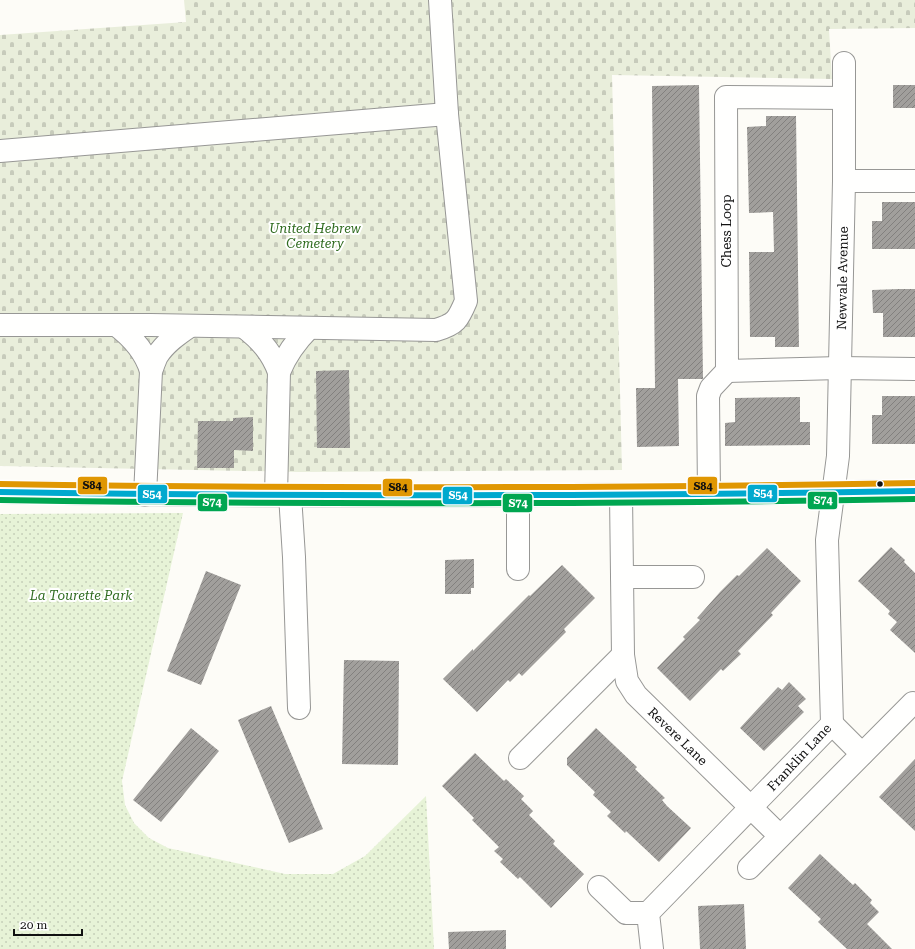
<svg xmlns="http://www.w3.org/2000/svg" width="915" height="949" font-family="'Roboto Serif',serif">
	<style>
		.cemetery { fill: url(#cemetery-stones) }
		.park { fill: url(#park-dots) }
		.building { fill: url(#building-hatch) }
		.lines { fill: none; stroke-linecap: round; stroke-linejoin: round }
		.minor-casing { stroke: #979795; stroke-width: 24 }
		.minor { stroke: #fffffe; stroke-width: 22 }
		.bus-1-casing { stroke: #fff; stroke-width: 9 }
		.bus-2-casing { stroke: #fff; stroke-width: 9 }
		.bus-3-casing { stroke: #fff; stroke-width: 9 }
		.bus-1 { stroke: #00a9ce; stroke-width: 6 }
		.bus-2 { stroke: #00a651; stroke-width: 6 }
		.bus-3 { stroke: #e09702; stroke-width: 6 }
		.bus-dot { fill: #111; stroke: #fff; stroke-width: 1.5 }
		.labels { text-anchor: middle; stroke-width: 4; stroke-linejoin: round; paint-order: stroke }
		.park-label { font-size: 13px; font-style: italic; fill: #2f6b1f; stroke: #fff }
		.street-label { font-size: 13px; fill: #111; stroke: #fff }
		.line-badge { stroke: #fff; stroke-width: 1.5 }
		.badge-label { font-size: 11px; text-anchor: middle; font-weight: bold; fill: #fff }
		.pale-badge-label { font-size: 11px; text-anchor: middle; font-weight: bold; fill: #111 }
	</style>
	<defs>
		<pattern id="cemetery-stones" width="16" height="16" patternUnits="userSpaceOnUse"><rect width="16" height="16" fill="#e9eedb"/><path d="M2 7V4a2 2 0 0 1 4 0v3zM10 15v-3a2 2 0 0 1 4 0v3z" fill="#c7cbbb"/></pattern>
		<pattern id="park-dots" width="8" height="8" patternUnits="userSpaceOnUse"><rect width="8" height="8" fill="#e7f3d7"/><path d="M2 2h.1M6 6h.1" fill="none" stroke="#c5cfb8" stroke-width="1.8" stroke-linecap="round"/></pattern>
		<pattern id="building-hatch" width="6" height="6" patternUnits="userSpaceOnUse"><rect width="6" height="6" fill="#a19f9c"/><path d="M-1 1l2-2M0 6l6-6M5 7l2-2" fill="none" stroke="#82807e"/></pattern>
	</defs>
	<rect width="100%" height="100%" fill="#fdfcf7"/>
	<path class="cemetery" d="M184,0H915V28L829,29L832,79L612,75L622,470L299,472L0,466V35L186,22Z"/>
	<path class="park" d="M183,513L122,781L125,805L134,823L149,838L168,848L285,874H333L365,856L426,796L434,949H0V514Z"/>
	<g class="building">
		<path d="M699,85L703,379H678L679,446L637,447L636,388H655L652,86Z"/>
		<rect x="893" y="85" width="22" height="23"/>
		<path d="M766,116H796L799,347H775V337H750L749,252H774L773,212L749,213L747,127L766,126Z"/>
		<path d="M882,202H915V249H872V221H882Z"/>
		<path d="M899,289H915V337H883V313H873L872,290Z"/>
		<path d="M349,370L350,448H317L316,371Z"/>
		<path d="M882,396H915V444H872V415H882Z"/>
		<path d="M800,397V422H810V445L725,446V423L735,422V398Z"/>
		<path d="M253,417V451L234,450V468H197L198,421H233V418Z"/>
		<path d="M891,547L905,560L904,562L915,573V653L890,630L897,622L888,614L890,611L858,581Z"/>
		<path d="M767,548L801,581L771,613L773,615L738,651L741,654L723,671L721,669L690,701L657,668L685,639L683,637L700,620L697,618L720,592L737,575L739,576Z"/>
		<path d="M474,559V588H471V594H445V560Z"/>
		<path d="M562,565L595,598L564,629L566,632L522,676L519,673L510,682L508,680L477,712L443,679L473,649V651L529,595L530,596Z"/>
		<path d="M206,571L241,585L201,685L167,671Z"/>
		<path d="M344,660L399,661L398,765L342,764Z"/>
		<path d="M789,682L806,699L798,706L804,712L764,751L740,728L778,687L782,690Z"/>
		<path d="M271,706L323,829L289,843L238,720Z"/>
		<path d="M191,728L219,751L161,822L133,800Z"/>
		<path d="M596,728L637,767L635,769L665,798L662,800L667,806L691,828L659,862L626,831L625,833L607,816L611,812L593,795L595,792L567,765V758Z"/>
		<path d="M475,753L504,781L506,779L524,796L521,799L533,811L529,815L555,841L553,844L584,874L551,908L520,877L518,879L500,862L503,859L494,851L499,847L472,820L474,818L442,786Z"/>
		<path d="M915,759V831L879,797Z"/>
		<path d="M820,854L853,885L855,883L872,900L870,903L879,912L867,924L892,949H847L818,922L821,919L788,888Z"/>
		<path d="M744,904L746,949H700L698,906Z"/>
		<path d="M506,930V949H449L448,932Z"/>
	</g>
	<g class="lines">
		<defs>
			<g id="minor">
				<path d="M844,98L726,97L727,371L840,368L915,369"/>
				<path d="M0,151L447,114"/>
				<path d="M844,181H915"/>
				<path d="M0,325H151L436,330C456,324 458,320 466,301L447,114L440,0"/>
				<path d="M116,325C132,337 145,351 151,371"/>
				<path d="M244,327C261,340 272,353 279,372"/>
				<path d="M0,492C305,498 610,496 915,491"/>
				<path d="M709,494L708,396L711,388L727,371"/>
				<path d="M145,495L151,371C153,366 155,360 157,356C165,343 178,334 190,326"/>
				<path d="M276,495L279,372C286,355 296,341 309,328"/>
				<path d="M290,495L294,557L299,708"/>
				<path d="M621,495L623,655L627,681L636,695L780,836"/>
				<path d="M518,496V569"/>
				<path d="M622,577H693"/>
				<path d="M832,724L862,754"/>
				<path d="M520,758L623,655"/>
				<path d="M749,868L913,703"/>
				<path d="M599,887L626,913H648"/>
				<path d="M652,949L648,913L832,724L827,540L838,456L844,181V63"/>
			</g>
		</defs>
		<use href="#minor" class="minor-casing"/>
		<use href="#minor" class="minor"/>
		<defs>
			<path id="bus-1" d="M0,492C305,497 610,496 915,491"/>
			<path id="bus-2" d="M0,500C305,505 610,504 915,499"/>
			<path id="bus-3" d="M0,484C305,489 610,488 915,483"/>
		</defs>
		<use href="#bus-1" class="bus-1-casing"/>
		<use href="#bus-2" class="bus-2-casing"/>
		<use href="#bus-3" class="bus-3-casing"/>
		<use href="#bus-1" class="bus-1"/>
		<use href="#bus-2" class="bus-2"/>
		<use href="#bus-3" class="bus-3"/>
	</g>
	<circle class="bus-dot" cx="880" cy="484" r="3.5"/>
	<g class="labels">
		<g class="park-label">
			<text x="315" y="233">United Hebrew<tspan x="315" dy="15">Cemetery</tspan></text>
			<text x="81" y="600">La Tourette Park</text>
		</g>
		<g class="street-label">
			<text transform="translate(726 231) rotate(-90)" y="5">Chess Loop</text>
			<text transform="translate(842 278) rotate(-89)" y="5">Newvale Avenue</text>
			<text transform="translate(678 736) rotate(44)" y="5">Revere Lane</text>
			<text transform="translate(799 757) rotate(-47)" y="5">Franklin Lane</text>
		</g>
	</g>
	<g class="line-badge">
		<rect x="77" y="476" width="31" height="19" rx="4" fill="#e09702"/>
		<rect x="687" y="476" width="31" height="19" rx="4" fill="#e09702"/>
		<rect x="382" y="478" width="31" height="19" rx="4" fill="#e09702"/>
		<rect x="747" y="484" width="31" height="19" rx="4" fill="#00a9ce"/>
		<rect x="137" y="484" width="31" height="20" rx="4" fill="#00a9ce"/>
		<rect x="442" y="486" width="31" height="19" rx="4" fill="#00a9ce"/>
		<rect x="807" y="491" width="31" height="19" rx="4" fill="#00a651"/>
		<rect x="197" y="493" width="31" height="19" rx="4" fill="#00a651"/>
		<rect x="502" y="493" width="31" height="20" rx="4" fill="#00a651"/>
	</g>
	<g class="badge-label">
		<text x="763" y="497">S54</text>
		<text x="152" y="498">S54</text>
		<text x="458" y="499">S54</text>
		<text x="823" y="504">S74</text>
		<text x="212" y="506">S74</text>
		<text x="518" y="507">S74</text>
	</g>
	<g class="pale-badge-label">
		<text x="92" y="489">S84</text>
		<text x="703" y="490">S84</text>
		<text x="398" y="491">S84</text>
	</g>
	<path d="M14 929v6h68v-6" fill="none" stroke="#111111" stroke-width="2"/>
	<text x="20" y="929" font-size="12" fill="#111111" stroke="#ffffff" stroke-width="3" paint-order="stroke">20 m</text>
</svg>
